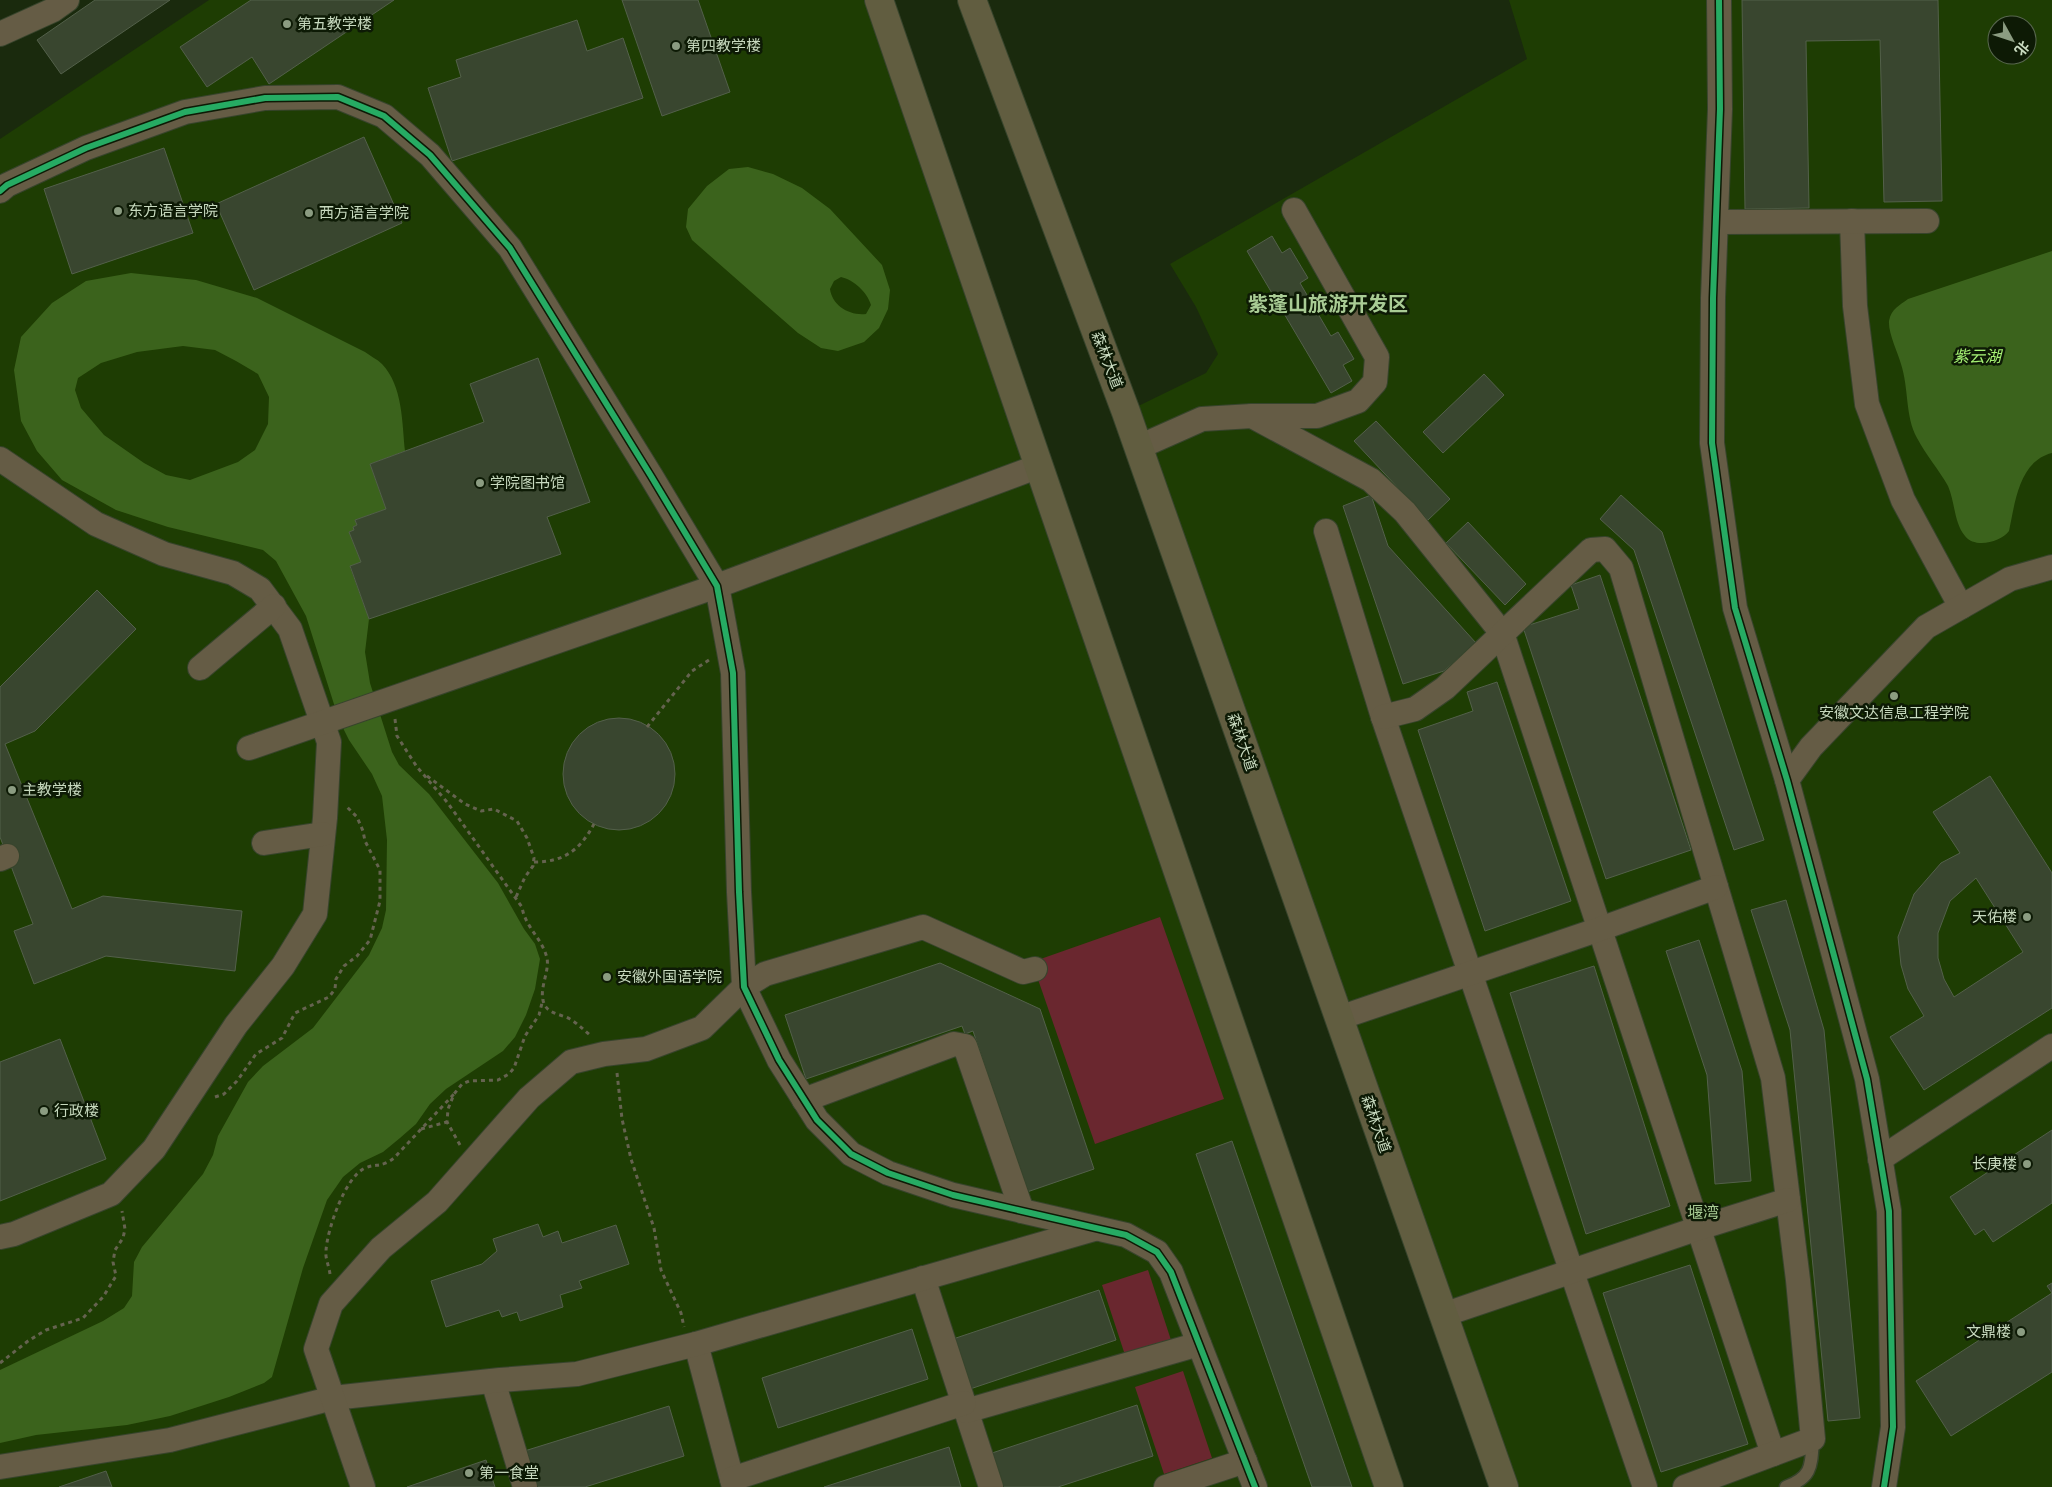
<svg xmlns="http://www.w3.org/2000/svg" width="2052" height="1487" font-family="Poppins,'Noto Sans SC',sans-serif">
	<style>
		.built { fill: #1e3d03; fill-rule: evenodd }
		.green { fill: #6a272f }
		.water { fill: #3b631c; fill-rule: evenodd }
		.building { fill: #39462f; stroke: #53604a; fill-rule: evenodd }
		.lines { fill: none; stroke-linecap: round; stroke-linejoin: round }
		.lane-casing { stroke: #37442c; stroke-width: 15 }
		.street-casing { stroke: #37442c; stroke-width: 26 }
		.primary-casing { stroke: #37442c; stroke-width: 30 }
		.path { stroke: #65634f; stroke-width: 3; stroke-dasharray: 4 4; stroke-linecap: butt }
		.lane { stroke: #655c45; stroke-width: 12 }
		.street { stroke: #655c45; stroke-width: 24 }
		.primary { stroke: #615d40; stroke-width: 28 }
		.cycleway-casing { stroke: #0d1a05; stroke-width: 9 }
		.cycleway { stroke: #26ab63; stroke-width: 6 }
		.poi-dot { fill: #8b9c81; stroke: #0d1a05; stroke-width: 2 }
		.labels { text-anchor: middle; stroke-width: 5; stroke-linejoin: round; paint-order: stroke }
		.poi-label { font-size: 15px; fill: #c8dabf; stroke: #0d1a05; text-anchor: start }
		.street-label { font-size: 15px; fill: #c8dabf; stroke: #0d1a05 }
		.water-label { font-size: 16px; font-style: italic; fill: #a6f274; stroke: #0d1a05 }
		.neighbourhood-label { font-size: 16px; fill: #a9cc95; stroke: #0d1a05 }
		.district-label { font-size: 20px; font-weight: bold; fill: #a9cc95; stroke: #0d1a05 }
	</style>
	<rect width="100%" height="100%" fill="#1a2a0d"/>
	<g class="built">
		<path d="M209,0H867L1389,1487H0V139Z"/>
		<path d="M1509,0H2052V1487H1504L1126,412L1206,373L1218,354L1196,307L1170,264L1527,59ZM1997,25H2027V55H1997Z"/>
	</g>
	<g class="green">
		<path d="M1160,917L1224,1099L1095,1144L1032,962Z"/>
		<path d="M1148,1270L1171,1340L1125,1355L1102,1285Z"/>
		<path d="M1183,1371L1212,1458L1164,1474L1135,1387Z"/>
	</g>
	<g class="water">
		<path d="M748,167L773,174L802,188L830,209L882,265L890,290L888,309L879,328L864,342L838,351L821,348L798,333L692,240L686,227L688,209L707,186L729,169ZM841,277C854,280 867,292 871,305L866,314C849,316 832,305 830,289L834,281Z"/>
		<path d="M2052,251V453C2019,461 2015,503 2009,531C2001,542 1975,549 1965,536C1954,523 1955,502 1948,486C1939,470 1926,455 1917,438C1905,416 1909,389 1901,364C1898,353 1888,333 1889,321C1891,309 1900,305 1908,299Z"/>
		<path d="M131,273L196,280L257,298L365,352C370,356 377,359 382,364C403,386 402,423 405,451L370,464L386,509L355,520L357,525L353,527L354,530L349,532L361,562L350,567L369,619L365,652L370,683L392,752L399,765L429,794L498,883L524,929L535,944L540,959L535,989L526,1015L515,1037L503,1051L446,1089L430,1104L416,1124L400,1138L383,1152L360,1163L343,1177L327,1200L303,1268L272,1377L264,1383L229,1397L170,1416L127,1425L36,1435L0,1443V1370L103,1321L124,1308L132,1296L134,1262L142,1247L203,1174L213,1155L218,1136L248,1082L263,1066L313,1028L369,955L382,928L386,910L387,840L382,796L372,774L349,740L339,720L306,616L276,561L263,550L168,527L116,510L62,480L37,451L21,421L14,370L21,337L52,303L86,281ZM183,346L215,350L236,361L258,374L269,397L268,424L255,450L238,462L190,480L166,475L144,463L104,435L81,408L75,390L78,378L101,363L137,352Z"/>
	</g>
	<g class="building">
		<path d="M95,0H170L61,74L37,40Z"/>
		<path d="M251,0H394L269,84L252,57L207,87L180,47Z"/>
		<path d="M622,0H698L730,92L662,116Z"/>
		<path d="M1742,0H1938L1942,201L1884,202L1880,40L1806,41L1809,208L1745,209Z"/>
		<path d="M577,20L587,51L623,38L643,98L452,161L428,88L461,77L456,60Z"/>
		<path d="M364,137L402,223L254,290L216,204Z"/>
		<path d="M164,148L193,233L72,274L44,189Z"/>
		<path d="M1272,236L1282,253L1290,248L1308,278L1300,283L1331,336L1338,332L1354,359L1343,365L1352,381L1331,393L1247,251Z"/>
		<path d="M538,358L590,502L547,517L561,554L369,619L350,566L361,562L349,532L354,530L353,527L357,525L355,520L386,509L370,464L484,422L470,384Z"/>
		<path d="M1484,374L1504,395L1443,453L1423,432Z"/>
		<path d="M1376,421L1450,499L1428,520L1354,441Z"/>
		<path d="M1371,495L1388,546L1476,643L1444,671L1403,684L1343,506Z"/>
		<path d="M1621,495L1662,532L1764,840L1734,850L1634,550L1600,519Z"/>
		<path d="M1468,522L1526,584L1505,605L1446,543Z"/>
		<path d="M1600,575L1691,850L1606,879L1523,627L1579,609L1571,585Z"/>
		<path d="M97,590L136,629L35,731L5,744L72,909L103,896L242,911L235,971L106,956L34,984L14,931L33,924L0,837V687Z"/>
		<path d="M1497,682L1571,901L1485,931L1418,730L1473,711L1467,692Z"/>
		<circle cx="619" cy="774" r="56"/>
		<path d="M1990,776L2052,873V1008L1924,1090L1890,1037L1924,1016L1908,989L1901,965L1898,937L1914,894L1941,863L1960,853L1933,812ZM1976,878L2023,952L1954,997L1944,979L1938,958V933L1950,901Z"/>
		<path d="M1786,900L1824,1030L1860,1418L1828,1421L1790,1030L1751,910Z"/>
		<path d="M1699,940L1742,1071L1751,1181L1715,1184L1707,1075L1666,951Z"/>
		<path d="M940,963L1040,1009L1094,1169L1027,1192L973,1031L965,1034L962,1026L806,1079L785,1015Z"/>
		<path d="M1594,966L1670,1206L1586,1234L1510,993Z"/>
		<path d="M60,1039L106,1159L0,1201V1062Z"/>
		<path d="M2052,1130V1203L1993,1242L1984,1229L1975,1235L1950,1197Z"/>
		<path d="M1232,1141L1352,1487H1312L1196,1154Z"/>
		<path d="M538,1224L543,1237L558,1231L562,1243L616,1225L629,1264L579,1281L582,1288L560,1295L563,1307L520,1321L517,1312L502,1317L499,1310L446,1327L431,1281L482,1264L497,1251L493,1239Z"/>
		<path d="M1690,1265L1748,1444L1661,1472L1603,1293Z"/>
		<path d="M2052,1283V1372L1951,1436L1916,1381L2052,1293L2047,1286Z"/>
		<path d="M1099,1290L1116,1340L970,1389L953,1339Z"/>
		<path d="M912,1329L928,1379L778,1428L762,1378Z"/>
		<path d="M1137,1405L1153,1456L1058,1487H1000L989,1454Z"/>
		<path d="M669,1406L684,1456L585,1487H529L518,1453Z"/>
		<path d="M949,1447L961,1487H824Z"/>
		<path d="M486,1460L495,1487H407Z"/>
		<path d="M106,1471L112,1487H59Z"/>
	</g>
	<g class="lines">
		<defs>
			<path id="lane" d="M1786,1487C1813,1477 1811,1465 1813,1439"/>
			<g id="street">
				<path d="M1719,0L1720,109L1713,298L1712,443L1735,608L1787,780L1867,1079L1889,1211L1893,1427L1884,1487"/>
				<path d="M0,34L53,10L67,0"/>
				<path d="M0,191L7,185L86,148L185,112L265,98L338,97L384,116L430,155L510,248L651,476L717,586L733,673L739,892L744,987L779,1060L817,1120L851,1154L888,1173L953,1195L1126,1235L1157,1252L1171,1272L1255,1487"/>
				<path d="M1852,221L1855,306L1867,404L1903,500L1961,607"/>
				<path d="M1716,222L1927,221"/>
				<path d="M1252,416L1371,480L1405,512L1502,633L1773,1454"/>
				<path d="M1139,447L1202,419L1252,416H1317L1358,401L1375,382L1377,357L1294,210"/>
				<path d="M0,459L96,524L164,554L233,573L260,589L290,629L329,742L325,818L315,914L283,966L236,1025L154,1149L111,1194L14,1234L0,1237"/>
				<path d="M1326,531L1383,717L1645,1487"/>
				<path d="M200,668L274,606"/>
				<path d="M1383,717L1415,709L1445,688L1591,550L1605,549L1621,568L1773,1078L1798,1280L1813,1439L1685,1487"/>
				<path d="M249,748L717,586L1039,466"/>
				<path d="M1787,780L1811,747L1926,627L2010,579L2052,567"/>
				<path d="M264,843L323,834"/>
				<path d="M0,859L7,856"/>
				<path d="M1339,1018L1600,929L1716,887"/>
				<path d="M804,1100L954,1044L965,1046L1022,1211"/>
				<path d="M1880,1159L2052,1046"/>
				<path d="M923,1278L991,1487"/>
				<path d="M1443,1315L1699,1228L1788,1200"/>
				<path d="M696,1344L734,1487"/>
				<path d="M493,1381L525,1487"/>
				<path d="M966,1411L1199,1344"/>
				<path d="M0,1467L170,1440L333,1398L500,1380L577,1374L696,1344L1094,1229"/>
				<path d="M732,1479L964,1403"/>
				<path d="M363,1487L316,1349L331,1304L381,1248L437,1202L529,1098L571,1062L604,1054L646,1049L702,1028L744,987L765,974L923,927L1023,972L1035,969"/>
				<path d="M1166,1487L1245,1461"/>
			</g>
			<g id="primary">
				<path d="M879,0L1389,1487"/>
				<path d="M972,0L1126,412L1504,1487"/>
			</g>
		</defs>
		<use href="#lane" class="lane-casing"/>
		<use href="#street" class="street-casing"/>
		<use href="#primary" class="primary-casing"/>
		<g class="path">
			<path d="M395,719L397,736L417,767L447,802L522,907C525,927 542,938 547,958C550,973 536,993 546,1007C551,1014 563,1015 570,1019C578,1024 584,1030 591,1036"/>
			<path d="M647,727L692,671L709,660"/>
			<path d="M427,776L465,804L481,811L494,809L517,821L527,838L534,858L533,866L525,877L516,897"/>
			<path d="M534,862C564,862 580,850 594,824"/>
			<path d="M617,1073L622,1119L631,1159L654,1228L661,1270L681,1313L684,1327"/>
			<path d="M215,1097L224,1094L237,1081L256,1054L282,1038L295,1013L329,997L335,989L336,979L344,966L357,956L370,940L380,901V870L365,841L363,831L357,817L347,807"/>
			<path d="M421,1129L447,1122"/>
			<path d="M460,1145L447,1122L448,1109L454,1094L462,1084L469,1081L498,1080L509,1074L514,1068L525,1036L539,1015L543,999"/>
			<path d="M330,1274C329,1266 325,1258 326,1251C327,1230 345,1177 365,1168C377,1163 381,1168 394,1158L454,1094"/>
			<path d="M0,1363L28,1341L46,1330L83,1318L103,1297L116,1276L113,1262L115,1250L123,1238L125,1229L122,1211"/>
		</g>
		<use href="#lane" class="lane"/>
		<use href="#street" class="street"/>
		<use href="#primary" class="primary"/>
		<defs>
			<g id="cycleway">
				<path d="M1719,0L1720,109L1713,298L1712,443L1735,608L1787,780L1867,1079L1889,1211L1893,1427L1884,1487"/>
				<path d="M0,191L7,185L86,148L185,112L265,98L338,97L384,116L430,155L510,248L651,476L717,586L733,673L739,892L744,987L779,1060L817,1120L851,1154L888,1173L953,1195L1126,1235L1157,1252L1171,1272L1255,1487"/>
			</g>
		</defs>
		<use href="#cycleway" class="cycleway-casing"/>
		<use href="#cycleway" class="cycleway"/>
	</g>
	<g class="poi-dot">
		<circle cx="287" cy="24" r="5"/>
		<circle cx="676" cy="46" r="5"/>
		<circle cx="118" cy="211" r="5"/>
		<circle cx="309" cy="213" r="5"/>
		<circle cx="480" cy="483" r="5"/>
		<circle cx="1894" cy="696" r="5"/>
		<circle cx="12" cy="790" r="5"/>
		<circle cx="2027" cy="917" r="5"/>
		<circle cx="607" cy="977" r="5"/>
		<circle cx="44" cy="1111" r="5"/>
		<circle cx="2027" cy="1164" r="5"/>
		<circle cx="2021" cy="1332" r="5"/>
		<circle cx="469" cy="1473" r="5"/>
	</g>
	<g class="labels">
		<g class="poi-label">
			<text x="297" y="29">第五教学楼</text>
			<text x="686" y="51">第四教学楼</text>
			<text x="128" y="216">东方语言学院</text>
			<text x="319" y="218">西方语言学院</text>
			<text x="490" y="488">学院图书馆</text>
			<text x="1894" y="718" text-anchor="middle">安徽文达信息工程学院</text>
			<text x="22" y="795">主教学楼</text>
			<text x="2017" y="922" text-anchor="end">天佑楼</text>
			<text x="617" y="982">安徽外国语学院</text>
			<text x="54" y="1116">行政楼</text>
			<text x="2017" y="1169" text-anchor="end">长庚楼</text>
			<text x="2011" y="1337" text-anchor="end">文鼎楼</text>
			<text x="479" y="1478">第一食堂</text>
		</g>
		<g class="street-label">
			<text transform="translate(1107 360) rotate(69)" y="5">森林大道</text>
			<text transform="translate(1242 742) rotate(71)" y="5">森林大道</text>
			<text transform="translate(1376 1124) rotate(71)" y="5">森林大道</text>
		</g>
		<g class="water-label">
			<text x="1977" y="362">紫云湖</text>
		</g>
		<g class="neighbourhood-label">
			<text x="1703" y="1218">堰湾</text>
		</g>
		<g class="district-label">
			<text x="1328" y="311">紫蓬山旅游开发区</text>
		</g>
	</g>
	<g transform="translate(2012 40) rotate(130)"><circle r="24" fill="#0d1a05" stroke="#58674f"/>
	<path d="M0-4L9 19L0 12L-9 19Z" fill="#8b9c81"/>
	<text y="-8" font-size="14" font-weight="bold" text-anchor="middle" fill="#c8dabf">北</text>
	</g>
</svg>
